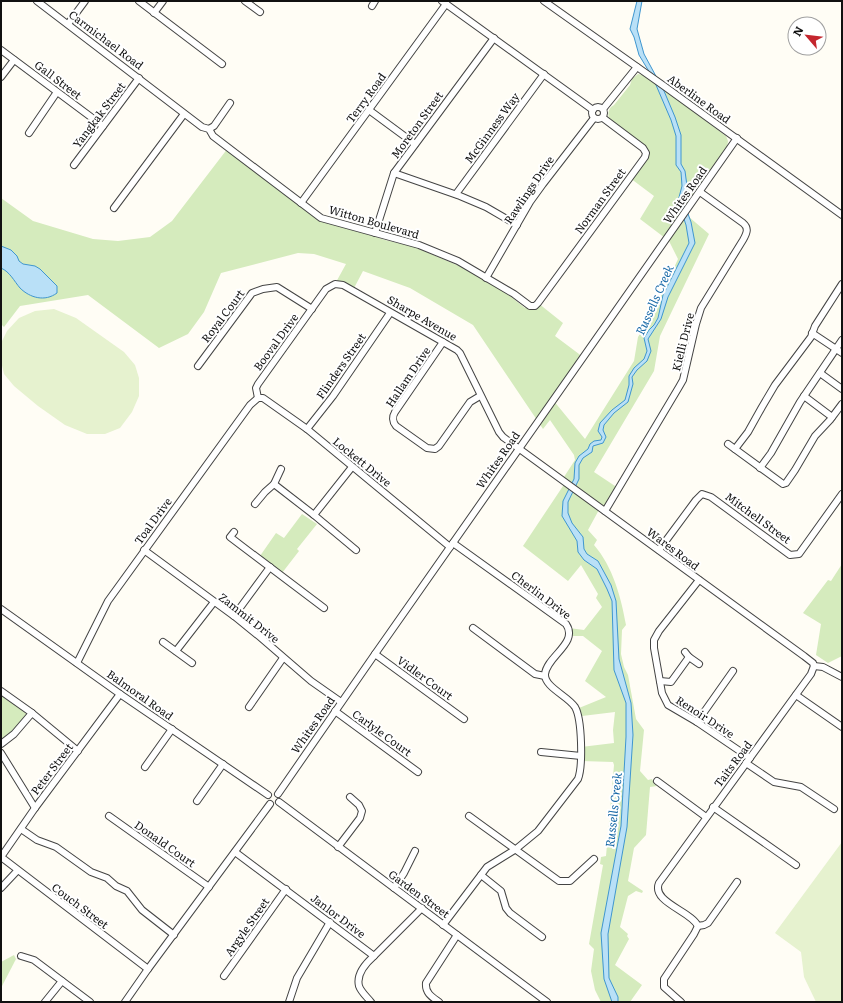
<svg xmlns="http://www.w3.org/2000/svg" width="843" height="1003" font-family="Literata,serif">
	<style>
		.green { fill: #d5ebbd }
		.pitch { fill: #e6f2cf }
		.water { fill: #b9e0f7; stroke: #3f96cf }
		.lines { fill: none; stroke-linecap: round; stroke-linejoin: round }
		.minor-casing { stroke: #444; stroke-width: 8 }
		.minor { stroke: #fff; stroke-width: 6 }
		.labels { text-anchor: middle; stroke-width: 4; stroke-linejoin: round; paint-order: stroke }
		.street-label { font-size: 11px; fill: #111; stroke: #fff }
		.water-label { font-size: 12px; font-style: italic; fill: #1768a6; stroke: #fff }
	</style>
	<rect width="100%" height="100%" fill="#fffdf5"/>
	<g class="green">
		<path d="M638,74L643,75L656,83L726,136L728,141L727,148L682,211L709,234L660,336L654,371L594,472L618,488L604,510L600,508L588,530L597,540L594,545C613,567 621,597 626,625L622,630L621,654L624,667L628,675L636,719L644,730L640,771L648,780L652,779L654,784L657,786L650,787L646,835L634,848L628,881L643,891L642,893L636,891L628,896L620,927L628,934L627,936L629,939L615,965L642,985L630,1002H601L595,990L591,971L594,949L589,944L603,865L600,864L601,857L606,856L614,765L613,762L581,761V747L614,743L613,730L615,712L582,716L579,708L606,697L585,681L602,651L583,636H569V628L584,630L602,607L596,598L598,594L581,565L568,581L523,546L565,483L562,480L575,460L574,455L550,420L543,429L473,325L410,288L363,271L353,290L335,284L346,264L314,254L298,253L221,273L204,312L188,334L159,348L88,295L20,306L4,327L1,324V198L33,221L93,239L118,241L150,237L172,221L228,148L323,219L385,240L415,247L459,266L505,292L525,308L528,306L538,303L563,323L555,336L583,357L553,400L585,439L634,361L638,337L654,311L678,259L669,241L640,219L654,196L630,178L646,153L609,119C608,114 608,111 611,107L614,105L630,85L632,79Z"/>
		<path d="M302,514L317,524L297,549L299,551L282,573L260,556L276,533L284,538Z"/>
		<path d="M842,564V656L828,663L816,655L821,624L803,613L828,580L831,581Z"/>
		<path d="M1,691L32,713L1,744Z"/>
		<path d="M14,955L16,959L1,988V962Z"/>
	</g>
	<g class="pitch">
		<path d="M54,309L76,318L124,352L135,365L139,378V396L132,412L120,428L105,434H87L65,425L38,406L14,386L4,374L1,361V343L7,331L19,318L35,311Z"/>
		<path d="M842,842V1002H816L804,977L801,952L775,933Z"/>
	</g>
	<g class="water">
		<path d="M637,1H642L637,29L644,54L664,91L675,117L681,135V164L685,171L687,186L683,200L691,222L695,243L668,297L661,319L648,339L651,351L647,361L637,370L632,377L633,384L628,402L614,413L604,425L603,430L606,437L603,443L593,446L592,452L583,458L579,465V479L568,502V513L572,523L583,537L584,549L587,554L598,561L611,585L616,601L619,659L631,703L633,735L627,827L608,934L609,978L618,997V1002H612L604,979L601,933L621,826L626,737V703L614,670L612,601L607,589L597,569L584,560L578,552L577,541L562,516L563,501L574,479L575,463L579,456L588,449L590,444L594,441L601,440L602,437L598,431L600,423L612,410L625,400L629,385V376L634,368L644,359L647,351L644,338L649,330L654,325L658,318L663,295L689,243L686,225L678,201L682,186L681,172L676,165V136L671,120L653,78L639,55L634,37L630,29Z"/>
		<path d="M1,246L11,250L17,256L19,261L23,264L35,266L40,269L57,286V293C45,302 30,298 20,288C14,281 10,272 1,268Z"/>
	</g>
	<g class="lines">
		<defs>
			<g id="minor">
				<path d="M37,1L202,127L209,129L213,136L321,218L419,245L458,261L514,294L530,306H535L538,303L645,157L646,153L643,148L603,118"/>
				<path d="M139,1L222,64"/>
				<path d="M245,1L260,12"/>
				<path d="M442,1L593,110"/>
				<path d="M544,1L664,86L842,215"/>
				<path d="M372,6L375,1"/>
				<path d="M154,13L163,1"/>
				<path d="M68,24L85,1"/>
				<path d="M1,50L103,126"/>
				<path d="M1,77L14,60"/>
				<circle cx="598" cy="113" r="6"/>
				<path d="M603,109L637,67"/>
				<path d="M369,110L415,144"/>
				<path d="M209,129L214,126L230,103"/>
				<path d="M29,133L57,92"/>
				<path d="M74,165L139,78"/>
				<path d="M394,173L460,196L486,207L517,225"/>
				<path d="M456,194L544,74"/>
				<path d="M301,203L446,4"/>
				<path d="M114,208L184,114"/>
				<path d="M375,233L394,173L494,38"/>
				<path d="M486,278L530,202L543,184L594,118"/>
				<path d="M812,333L842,353"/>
				<path d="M443,342L395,412C392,417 392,421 396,426L427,448L435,449L439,446L470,402L480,396"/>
				<path d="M198,366L252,293L263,289L277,287L312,309"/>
				<path d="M820,373L842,389"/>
				<path d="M804,396L832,417"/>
				<path d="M258,398L256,388L258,384L326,289L335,284L343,285L457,350L460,353L499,432L503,437L804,656L813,663L814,666"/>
				<path d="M258,398H263L307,429L450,547"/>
				<path d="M307,429L333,396L390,313"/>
				<path d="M728,444L783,484L786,483L795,470L815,436L830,420L842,404"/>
				<path d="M735,449L748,432L762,407L775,385L811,337L815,326L842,284"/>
				<path d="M760,468L771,453L800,402L842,340"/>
				<path d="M274,484L314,515L352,467"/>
				<path d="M255,504L265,492L274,484L281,469"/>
				<path d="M605,511L679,387L683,380L696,324L701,308L743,240C747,233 749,228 743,223L700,192"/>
				<path d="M314,515L356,550"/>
				<path d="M234,532L230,537L324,608"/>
				<path d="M144,550L234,616L260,637L311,681L341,702"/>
				<path d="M659,550L696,500L702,494L711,497L790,555L799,554L842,494"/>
				<path d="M699,580L659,631L654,640V648L662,693L668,705L697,722L750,758"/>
				<path d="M1,609L120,694L268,795"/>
				<path d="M234,616L270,567"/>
				<path d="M473,628L535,674L545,676"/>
				<path d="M163,642L192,663"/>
				<path d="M176,651L214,602"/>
				<path d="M685,652L689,657L699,664"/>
				<path d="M375,654L464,719"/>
				<path d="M77,663L108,601L250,405L258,398"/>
				<path d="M814,666L823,667L842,677"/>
				<path d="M660,681L671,682L689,657"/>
				<path d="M1,691L32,713L78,751"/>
				<path d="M120,694L35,808L1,857L148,969"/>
				<path d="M796,695L842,727"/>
				<path d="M249,707L283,658"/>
				<path d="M335,711L418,772"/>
				<path d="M697,722L733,671"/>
				<path d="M1,744L14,734L32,713"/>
				<path d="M541,752L581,756"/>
				<path d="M1,753L35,808"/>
				<path d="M746,763L774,782L801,787L834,809"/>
				<path d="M145,767L172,729"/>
				<path d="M657,781L706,817"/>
				<path d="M278,794L375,654L737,138"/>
				<path d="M197,801L223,764"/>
				<path d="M279,802L547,1002"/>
				<path d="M713,807L796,865"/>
				<path d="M109,816L209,887"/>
				<path d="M469,816L559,881H570L594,859"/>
				<path d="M21,829L37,840L56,847L91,872L107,878L116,886L127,891L142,910L174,935"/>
				<path d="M338,847L360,818L362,811L359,805L350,797"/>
				<path d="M235,852L374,956L422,908"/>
				<path d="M481,875L501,891L506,908L510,913L542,937"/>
				<path d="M1,888L17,871"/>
				<path d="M394,888L404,873L415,851"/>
				<path d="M443,925L487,867L516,849L538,831L578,779C583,766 582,719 575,707C568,696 544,687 545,674C547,656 579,643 566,624L453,543"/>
				<path d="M698,926C691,911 651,902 659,883L811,674L814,666"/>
				<path d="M698,926L704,925L708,923L737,882"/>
				<path d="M21,956L34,960L90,1002"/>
				<path d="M224,976L286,889"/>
				<path d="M45,1002L62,981"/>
				<path d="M125,1002L148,969L270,804"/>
				<path d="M289,1002L297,978L330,922"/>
				<path d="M371,1002C367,997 361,992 359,986C356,974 366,963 374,956"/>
				<path d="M439,1002C432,997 425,993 426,983L457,935"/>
				<path d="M681,1002L664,987V979L694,934L698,926"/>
			</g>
		</defs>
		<use href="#minor" class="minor-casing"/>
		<use href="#minor" class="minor"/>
	</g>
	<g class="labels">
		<g class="street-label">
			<text transform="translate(106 40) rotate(37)" y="4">Carmichael Road</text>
			<text transform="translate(58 80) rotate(37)" y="4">Gall Street</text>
			<text transform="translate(366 98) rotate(-54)" y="4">Terry Road</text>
			<text transform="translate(699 99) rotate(36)" y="4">Aberline Road</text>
			<text transform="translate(99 115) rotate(-53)" y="4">Yangkak Street</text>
			<text transform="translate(417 125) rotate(-54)" y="4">Moreton Street</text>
			<text transform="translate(492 128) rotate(-54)" y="4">McGinness Way</text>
			<text transform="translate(529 190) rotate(-56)" y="4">Rawlings Drive</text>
			<text transform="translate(685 195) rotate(-55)" y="4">Whites Road</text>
			<text transform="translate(600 201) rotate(-54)" y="4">Norman Street</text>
			<text transform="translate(374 222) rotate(16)" y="4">Witton Boulevard</text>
			<text transform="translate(223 316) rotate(-53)" y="4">Royal Court</text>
			<text transform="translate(422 318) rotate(30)" y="4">Sharpe Avenue</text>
			<text transform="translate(276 342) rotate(-54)" y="4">Booval Drive</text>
			<text transform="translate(683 342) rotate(-76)" y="4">Kielli Drive</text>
			<text transform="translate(341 366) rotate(-55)" y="4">Flinders Street</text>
			<text transform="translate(408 377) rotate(-56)" y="4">Hallam Drive</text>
			<text transform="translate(498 460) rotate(-55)" y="4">Whites Road</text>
			<text transform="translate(362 462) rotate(39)" y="4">Lockett Drive</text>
			<text transform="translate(758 518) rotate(36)" y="4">Mitchell Street</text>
			<text transform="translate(153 521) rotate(-54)" y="4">Toal Drive</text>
			<text transform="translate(673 549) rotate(37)" y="4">Wares Road</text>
			<text transform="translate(541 595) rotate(37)" y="4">Cherlin Drive</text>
			<text transform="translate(249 618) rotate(38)" y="4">Zammit Drive</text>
			<text transform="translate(425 678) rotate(36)" y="4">Vidler Court</text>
			<text transform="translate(140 695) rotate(35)" y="4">Balmoral Road</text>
			<text transform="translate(705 717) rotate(33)" y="4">Renoir Drive</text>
			<text transform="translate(313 725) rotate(-55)" y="4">Whites Road</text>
			<text transform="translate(382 733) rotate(36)" y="4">Carlyle Court</text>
			<text transform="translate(733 764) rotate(-53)" y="4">Taits Road</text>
			<text transform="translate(52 769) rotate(-53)" y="4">Peter Street</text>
			<text transform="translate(165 844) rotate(35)" y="4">Donald Court</text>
			<text transform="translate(419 894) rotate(36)" y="4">Garden Street</text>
			<text transform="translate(80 906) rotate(37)" y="4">Couch Street</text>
			<text transform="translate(338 916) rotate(37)" y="4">Janlor Drive</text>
			<text transform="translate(247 927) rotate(-55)" y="4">Argyle Street</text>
		</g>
		<g class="water-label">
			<text transform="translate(655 300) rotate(-66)" y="4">Russells Creek</text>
			<text transform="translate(614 810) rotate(-84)" y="4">Russells Creek</text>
		</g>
	</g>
	<rect width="843" height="1003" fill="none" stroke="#111111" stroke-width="4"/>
	<g transform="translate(807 36) rotate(298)"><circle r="19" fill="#ffffff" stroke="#a0a0a0"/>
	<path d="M0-3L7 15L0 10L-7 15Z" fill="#c4262e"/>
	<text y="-6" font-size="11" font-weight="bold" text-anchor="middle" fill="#111111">N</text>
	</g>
</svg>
